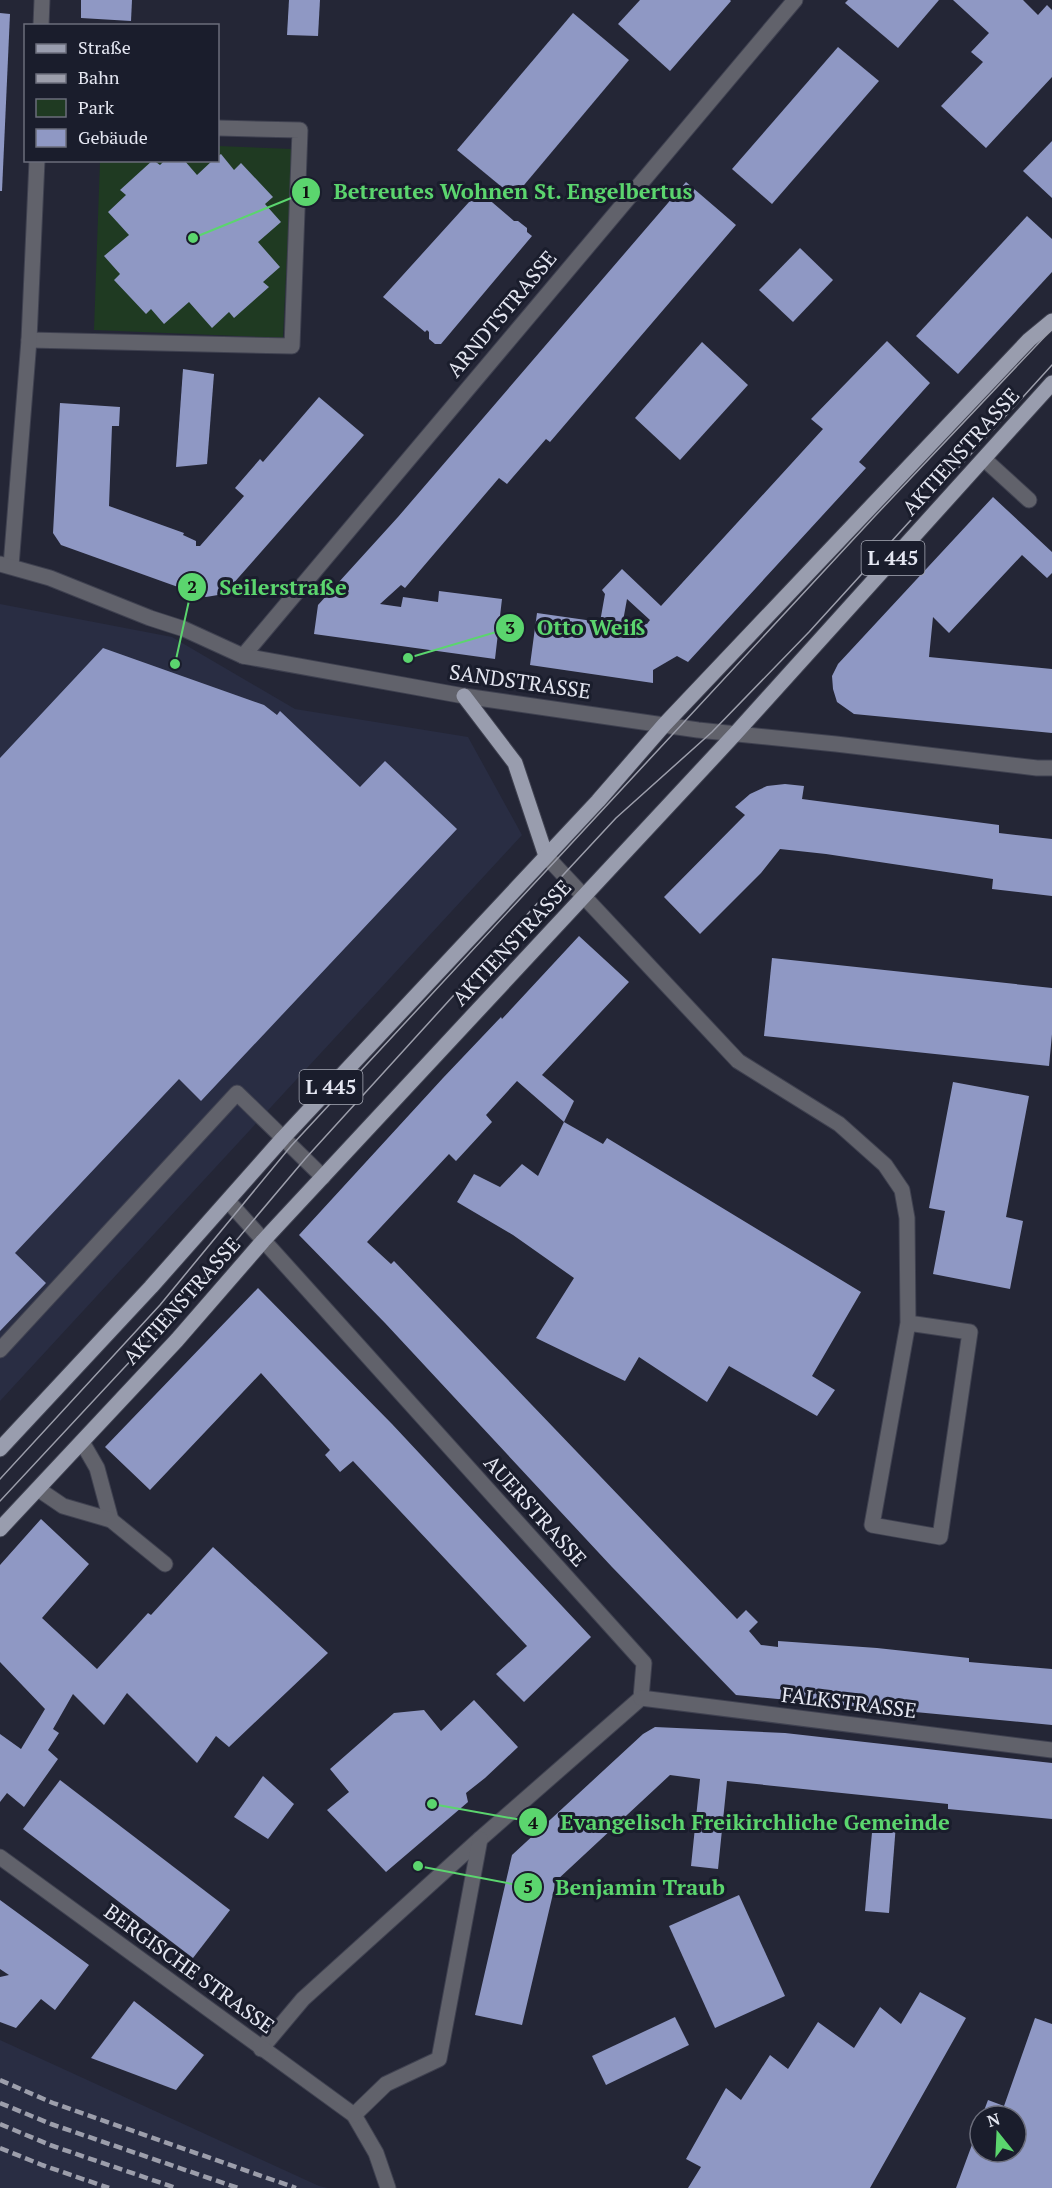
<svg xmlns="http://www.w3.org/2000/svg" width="1052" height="2188" font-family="'PT Serif',serif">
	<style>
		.built { fill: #292d43 }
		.green { fill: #1f3a22 }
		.building { fill: #8f98c4; fill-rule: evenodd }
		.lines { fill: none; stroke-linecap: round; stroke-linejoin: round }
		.service-casing { stroke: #3f4150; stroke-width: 17 }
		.minor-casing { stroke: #3f4150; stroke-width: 17 }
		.tertiary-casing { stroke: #3f4150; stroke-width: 17 }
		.primary-casing { stroke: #3f4150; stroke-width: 17 }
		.service { stroke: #61626b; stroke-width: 15 }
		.minor { stroke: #61626b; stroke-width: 15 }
		.tertiary { stroke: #61626b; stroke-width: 15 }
		.primary { stroke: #999dae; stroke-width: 15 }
		.tram { stroke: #9c9eab; stroke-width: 1.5 }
		.rail { stroke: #9c9eab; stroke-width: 4.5; stroke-dasharray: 9 4.5; stroke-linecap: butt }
		.labels { text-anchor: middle; stroke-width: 6; stroke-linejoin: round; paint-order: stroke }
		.shield { fill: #1a1d2c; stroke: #a7aab6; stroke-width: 1.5 }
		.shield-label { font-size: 20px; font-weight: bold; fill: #e4e6f1 }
		.street-label { font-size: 21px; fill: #e4e6f1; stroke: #1a1d2c }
		.leader { fill: none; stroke: #5bd56e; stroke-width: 2 }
		.callout-dot { fill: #5bd56e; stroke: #1a1d2c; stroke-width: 2 }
		.mark-label { font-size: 18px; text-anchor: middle; font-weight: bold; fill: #111 }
		.callout-label { font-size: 22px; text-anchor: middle; font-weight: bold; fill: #5bd56e; stroke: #1a1d2c; stroke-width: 6; stroke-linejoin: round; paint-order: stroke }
	</style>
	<rect width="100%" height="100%" fill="#242636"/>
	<g class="built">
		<path d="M0,604L172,637L295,709L468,737L522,835L0,1401Z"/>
		<path d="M0,2040L319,2186L328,2188H0Z"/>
	</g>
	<path class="green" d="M218,146L292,149L283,338L94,330L100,161L218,160Z"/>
	<g class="building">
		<path d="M81,0H132L131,21L81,18Z"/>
		<path d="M289,0H320L318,36L287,35Z"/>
		<path d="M640,0H730L731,1L670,71L618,24Z"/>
		<path d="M848,0H939L898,48L845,3Z"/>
		<path d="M953,0H1023L1038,15L1047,5L1052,10V77L986,148L941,106L983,62L971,52L989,33Z"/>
		<path d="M0,13L10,14L2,191H0Z"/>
		<path d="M573,13L629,60L514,197L457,150Z"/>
		<path d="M838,47L879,81L772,204L732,169Z"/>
		<path d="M1052,141V198L1023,171Z"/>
		<path d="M221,154L234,170L241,163L273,197L265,204L281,222L258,242L280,267L263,282L269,287L234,318L229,312L212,328L189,302L164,324L151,309L146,314L114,280L120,274L104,256L129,235L108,212L126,195L120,190L153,160L160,165L165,160H184L197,175L213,160H218V156Z"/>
		<path d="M686,182L736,225L550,442L546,439L507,484L499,478L405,588L401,585L380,604L401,607L403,597L438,602L439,591L502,599L495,659L314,634L318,605L398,517Z"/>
		<path d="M479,191L514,221H518L527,228V232L532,236L441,344H435L429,339V332L427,330L425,332L383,297Z"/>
		<path d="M1027,216L1052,239V272L958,374L916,336Z"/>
		<path d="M800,248L833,280L793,322L759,290Z"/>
		<path d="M887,341L930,383L859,462L866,468L688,662L677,656L653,670V683L530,665L537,613L600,622L605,594L602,590L622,569L661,606L823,429L811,419ZM627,599L650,620L647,624L623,621Z"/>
		<path d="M702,342L748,385L680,460L635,418Z"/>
		<path d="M183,369L214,374L207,464L176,467Z"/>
		<path d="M319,397L364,435L224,594L206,597L164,582L61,545L53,533L60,403L120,407L119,426H112L109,506L184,533L183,535L196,541V546H200L244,496L235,488L260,459L263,462Z"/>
		<path d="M993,497L1052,552V573L1047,578L1022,555L949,633L933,617L929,657L1052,669V733L854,714L837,702L833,689L832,676L838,664Z"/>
		<path d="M103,648L264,705L277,715L280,711L360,787L385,761L457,829L201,1101L179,1079L15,1253L46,1283L0,1331V758Z"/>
		<path d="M785,784L804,786L802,799L999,825V833L1052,839V896L992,889L993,879L826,854L780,849L761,873L700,934L664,897L745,815L735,807L750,794L767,786Z"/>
		<path d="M579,936L629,982L542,1075L574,1101L564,1122L603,1144L607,1138L861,1292L812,1376L835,1390L817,1416L729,1366L707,1402L639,1357L625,1381L536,1338L574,1278L513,1235L457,1202L474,1174L500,1187L522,1164L538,1176L564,1122L517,1081L486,1115L492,1122L456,1161L449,1154L367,1242L391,1264L394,1261L737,1619L746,1610L758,1622L749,1631L761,1645L778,1647V1641L877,1648L969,1658V1662L1052,1669V1725L736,1695L612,1567L385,1323L299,1235L443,1078L501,1017L502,1019Z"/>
		<path d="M772,958L1052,988V1034L1049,1066L764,1036Z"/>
		<path d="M953,1082L1029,1096L1006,1217L1023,1221L1010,1289L933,1274L945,1211L929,1208Z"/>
		<path d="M258,1288L392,1424L591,1637L524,1702L496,1674L527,1646L353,1461L340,1472L325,1455L330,1450L261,1373L150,1490L105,1447Z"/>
		<path d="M41,1519L89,1564L42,1618L97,1669L148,1613L151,1615L213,1547L328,1653L229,1747L216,1736L197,1763L127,1693L104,1725L73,1694L53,1729L59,1733L48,1750L58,1759L24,1807L7,1793L0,1802V1734L21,1749L45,1709L0,1662V1565Z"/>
		<path d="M474,1700L518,1747L485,1778L466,1793L468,1802L386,1872L327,1810L349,1792L330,1769L394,1713L424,1710L441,1731Z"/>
		<path d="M655,1727L785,1733L1052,1763V1819L948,1809V1804L727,1781L718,1869L691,1866L700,1779L670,1775L556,1881L522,2025L475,2015L512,1855L643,1734Z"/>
		<path d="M263,1776L294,1804L268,1839L234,1817Z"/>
		<path d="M60,1780L230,1910L193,1958L23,1829Z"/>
		<path d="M873,1821L896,1824L889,1913L865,1911Z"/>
		<path d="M739,1895L785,1996L715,2028L669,1926Z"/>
		<path d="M0,1900L89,1965L55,2010L41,1999L16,2028L0,2022V1977L9,1975L0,1969Z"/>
		<path d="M920,1992L966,2018L870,2188H688L701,2167L686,2159L726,2088L741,2100L770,2055L788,2069L818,2022L854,2048L880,2007L901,2024Z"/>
		<path d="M134,2001L204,2055L176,2090L91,2058Z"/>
		<path d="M675,2017L689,2045L606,2085L592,2056Z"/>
		<path d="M1035,2018L1052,2024V2188H956L980,2123V2152H1016V2116H982L988,2100L1004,2106Z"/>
	</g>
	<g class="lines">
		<defs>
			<g id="service">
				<path d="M29,340L292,346L300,130L218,128"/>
				<path d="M984,459L1029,500"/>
				<path d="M546,856L738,1061L839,1124L885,1165L902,1190L907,1218L908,1323L970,1332L940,1537L872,1525L908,1323"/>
				<path d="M0,1350L237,1093L323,1177"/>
				<path d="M82,1442L97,1468L111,1520"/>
				<path d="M38,1489L63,1506L111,1520L165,1564"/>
			</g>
			<g id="minor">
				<path d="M41,26L42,0"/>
				<path d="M11,566L29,340L37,160"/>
				<path d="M243,656L795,0"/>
				<path d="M228,1201L644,1663L641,1698L480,1839L303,1999L261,2049"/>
				<path d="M641,1698L1052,1750"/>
				<path d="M0,1857L354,2115L376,2153L388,2188"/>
				<path d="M354,2115L386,2084L439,2059L480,1839"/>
			</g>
			<path id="tertiary" d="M0,564L50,578L150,618L184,629L243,656L464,696L698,730L836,744L1037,768H1052"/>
			<g id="primary">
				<path d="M464,696L515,763L546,856"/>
				<path d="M0,1449L151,1287L283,1138L598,801L664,725L1029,340L1052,321"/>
				<path d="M0,1529L177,1340L263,1241L735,734L1052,383"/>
			</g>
		</defs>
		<use href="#service" class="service-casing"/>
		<use href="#minor" class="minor-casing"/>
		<use href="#tertiary" class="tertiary-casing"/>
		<use href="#primary" class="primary-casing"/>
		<use href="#service" class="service"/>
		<use href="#minor" class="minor"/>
		<use href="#tertiary" class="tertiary"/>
		<use href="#primary" class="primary"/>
		<g class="tram">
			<path d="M0,1479L160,1305L291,1146L875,516L1052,329"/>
			<path d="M0,1501L176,1312L305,1159L564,874L616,818L712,732L809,632L1052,365"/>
		</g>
		<g class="rail">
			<path d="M0,2080L53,2103L296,2188"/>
			<path d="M0,2103L51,2124L238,2188"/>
			<path d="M0,2124L50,2145L176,2188"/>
			<path d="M0,2148L42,2165L109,2188"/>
		</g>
	</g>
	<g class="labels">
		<g class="shield">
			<rect x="861.5" y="541" width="63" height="34" rx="4.5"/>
			<rect x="299.5" y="1070" width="63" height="34" rx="4.5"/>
		</g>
		<g class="shield-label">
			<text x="893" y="565">L 445</text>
			<text x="331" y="1094">L 445</text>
		</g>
		<g class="street-label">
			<text transform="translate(502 314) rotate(-50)" y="7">ARNDTSTRASSE</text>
			<text transform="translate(961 452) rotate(-48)" y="7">AKTIENSTRASSE</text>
			<text transform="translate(520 682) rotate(8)" y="7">SANDSTRASSE</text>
			<text transform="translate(512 943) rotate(-47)" y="7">AKTIENSTRASSE</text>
			<text transform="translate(182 1301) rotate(-48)" y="7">AKTIENSTRASSE</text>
			<text transform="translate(535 1511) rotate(48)" y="7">AUERSTRASSE</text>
			<text transform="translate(849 1703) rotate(7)" y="7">FALKSTRASSE</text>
			<text transform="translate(189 1969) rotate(36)" y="7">BERGISCHE STRASSE</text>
		</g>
	</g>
	<path class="leader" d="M193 238L306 192M175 664L192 587M408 658L510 628M432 1804L533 1822M418 1866L528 1887"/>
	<g class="callout-dot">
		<circle cx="193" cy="238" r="6"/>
		<circle cx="175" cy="664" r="6"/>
		<circle cx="408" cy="658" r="6"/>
		<circle cx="432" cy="1804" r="6"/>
		<circle cx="418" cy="1866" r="6"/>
		<circle cx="306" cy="192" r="15"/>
		<circle cx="192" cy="587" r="15"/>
		<circle cx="510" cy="628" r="15"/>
		<circle cx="533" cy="1822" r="15"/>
		<circle cx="528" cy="1887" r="15"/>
	</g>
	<g class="mark-label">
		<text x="306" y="198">1</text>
		<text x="192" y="593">2</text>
		<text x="510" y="634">3</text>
		<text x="533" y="1829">4</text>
		<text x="528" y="1893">5</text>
	</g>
	<g class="callout-label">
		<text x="513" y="199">Betreutes Wohnen St. Engelbertus</text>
		<text x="283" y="595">Seilerstraße</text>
		<text x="591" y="635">Otto Weiß</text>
		<text x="755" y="1830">Evangelisch Freikirchliche Gemeinde</text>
		<text x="640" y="1895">Benjamin Traub</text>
	</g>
	<rect x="24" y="24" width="195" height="138" fill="#1a1d2c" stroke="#6b6d7b" stroke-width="1.5"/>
	<rect x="36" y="44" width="30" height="9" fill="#999dae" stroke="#6b6d7b" stroke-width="1.5"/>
	<text x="78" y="54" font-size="18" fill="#e4e6f1">Straße</text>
	<rect x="36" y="74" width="30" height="9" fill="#9c9eab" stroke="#6b6d7b" stroke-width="1.5"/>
	<text x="78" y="84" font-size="18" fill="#e4e6f1">Bahn</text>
	<rect x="36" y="99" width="30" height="18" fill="#1f3a22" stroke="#6b6d7b" stroke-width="1.5"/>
	<text x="78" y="114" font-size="18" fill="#e4e6f1">Park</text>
	<rect x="36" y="129" width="30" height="18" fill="#8f98c4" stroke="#6b6d7b" stroke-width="1.5"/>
	<text x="78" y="144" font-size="18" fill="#e4e6f1">Gebäude</text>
	<g transform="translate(998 2134) rotate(342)"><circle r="28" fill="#1a1d2c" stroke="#6b6d7b" stroke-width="1.5"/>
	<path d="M0-4.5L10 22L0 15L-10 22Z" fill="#5bd56e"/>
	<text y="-9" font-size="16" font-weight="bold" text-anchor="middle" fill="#e4e6f1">N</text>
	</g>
</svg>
